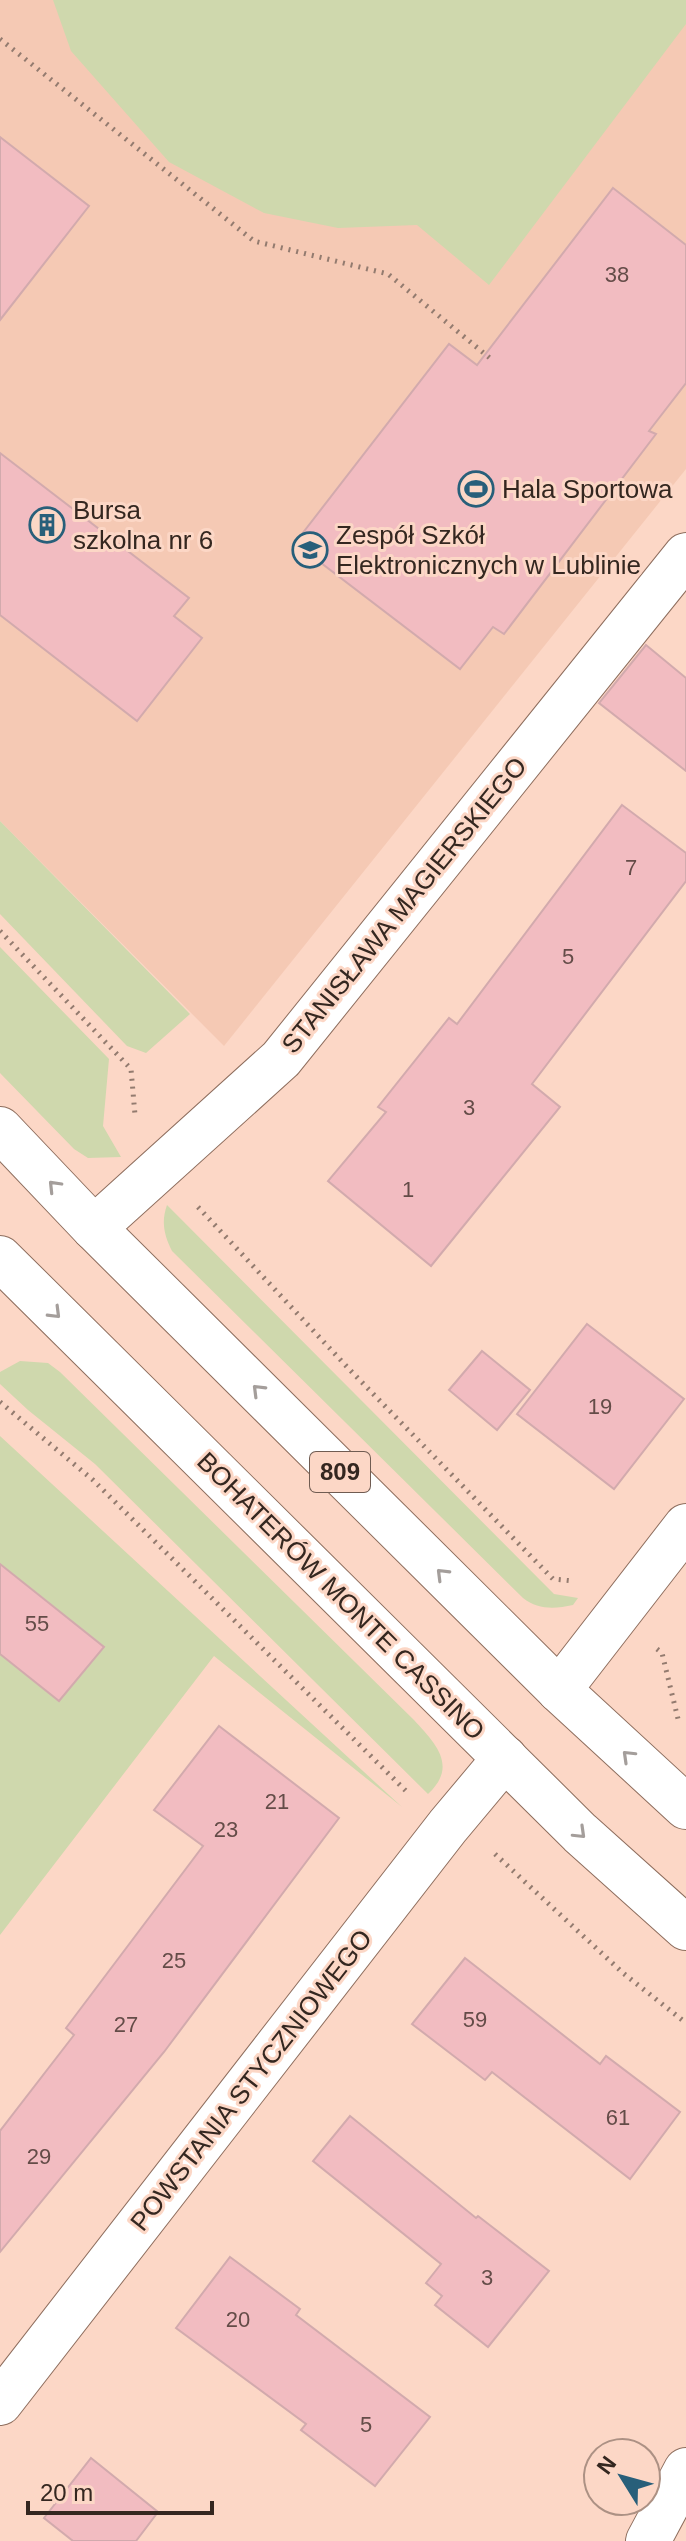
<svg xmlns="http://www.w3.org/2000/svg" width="686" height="2541" font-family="Arial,sans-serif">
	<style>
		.built { fill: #f5c9b4 }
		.green { fill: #cfd8ad }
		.building { fill: #f2bcc1; stroke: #d2aaad; stroke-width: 2 }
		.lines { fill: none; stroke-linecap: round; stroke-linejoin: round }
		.minor-casing { stroke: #8e6e5e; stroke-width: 46 }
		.major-casing { stroke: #8e6e5e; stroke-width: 46 }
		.path { stroke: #937b6f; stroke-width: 5; stroke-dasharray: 2 6; stroke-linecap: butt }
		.minor { stroke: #fff; stroke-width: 44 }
		.major { stroke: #fff; stroke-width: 44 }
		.oneway { stroke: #a49e9b }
		.labels { text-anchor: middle; stroke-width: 6; stroke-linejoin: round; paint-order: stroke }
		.number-label { font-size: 22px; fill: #644c48 }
		.shield { fill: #fcd7c6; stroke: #705c52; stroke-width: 2 }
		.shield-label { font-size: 24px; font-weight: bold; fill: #342720 }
		.poi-label { font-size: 26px; fill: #342720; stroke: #fcd7c6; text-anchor: start }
		.street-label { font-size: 26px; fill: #342720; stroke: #fcd7c6 }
	</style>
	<rect width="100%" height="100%" fill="#fcd7c6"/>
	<path class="built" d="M0,0H686V469L224,1046L0,821Z"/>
	<g class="green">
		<path d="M53,0H686V24L489,285L417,225L338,228L264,213L169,162L71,51Z"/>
		<path d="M0,821L190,1014L146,1053L127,1046L0,914Z"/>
		<path d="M0,947L109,1059L103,1126L121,1157L88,1158L74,1149L0,1073Z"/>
		<path d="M167,1205L554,1594L578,1598L573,1605C555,1609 538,1610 523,1598L172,1251C164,1235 161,1222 167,1205Z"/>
		<path d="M20,1361L48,1363L60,1372L414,1720C436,1744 458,1766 428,1794L95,1464L28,1410L0,1384V1372Z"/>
		<path d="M0,1436L402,1807L214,1656L0,1935Z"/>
	</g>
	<g class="building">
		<path d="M0,137L89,206L0,320Z"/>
		<path d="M613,188L686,245V383L649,431L656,434L504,634L493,627L460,669L295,543L449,344L477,365Z"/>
		<path d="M0,453L189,598L174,616L202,638L137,721L0,615Z"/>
		<path d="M646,645L686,678V771L599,703Z"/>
		<path d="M622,805L686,853V881L532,1084L560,1107L431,1266L328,1181L386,1112L378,1107L449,1018L457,1024Z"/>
		<path d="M587,1324L684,1399L614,1489L517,1414Z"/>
		<path d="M482,1351L530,1390L497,1430L449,1390Z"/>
		<path d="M0,1564L104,1647L59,1701L0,1654Z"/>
		<path d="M219,1726L339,1818L164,2052L0,2252V2131L74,2035L66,2028L203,1846L154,1810Z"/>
		<path d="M465,1958L600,2064L606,2056L680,2112L630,2179L492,2072L485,2080L412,2024Z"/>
		<path d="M350,2116L476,2218L478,2216L549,2271L488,2347L435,2305L442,2296L426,2283L441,2264L313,2161Z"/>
		<path d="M230,2257L300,2309L296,2315L430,2417L375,2486L301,2430L306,2424L176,2328Z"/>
		<path d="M91,2458L158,2512L136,2541H73L44,2518Z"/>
	</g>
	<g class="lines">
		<defs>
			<g id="minor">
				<path d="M94,1228L281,1059L686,555"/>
				<path d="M559,1690L686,1526"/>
				<path d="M0,2403L448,1826L505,1758"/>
				<path d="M648,2541L686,2470"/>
			</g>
			<g id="major">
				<path d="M0,1129L94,1228L559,1690L686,1807"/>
				<path d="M0,1258L580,1833L686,1928"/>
			</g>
		</defs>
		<use href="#minor" class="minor-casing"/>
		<use href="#major" class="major-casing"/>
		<g class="path">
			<path d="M0,39L254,241L388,274L491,359"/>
			<path d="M0,931L131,1069L135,1115"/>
			<path d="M198,1207L349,1369L553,1579L573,1581"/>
			<path d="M0,1402L93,1480L406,1791"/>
			<path d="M657,1649L662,1653L679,1723"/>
			<path d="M495,1854L623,1973L686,2023"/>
		</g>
		<use href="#minor" class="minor"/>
		<use href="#major" class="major"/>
	</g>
	<defs><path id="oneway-chevron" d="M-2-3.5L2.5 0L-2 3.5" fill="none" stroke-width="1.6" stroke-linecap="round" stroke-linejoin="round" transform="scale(2)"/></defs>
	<g class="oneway">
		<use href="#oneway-chevron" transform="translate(54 1186) rotate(-134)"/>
		<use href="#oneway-chevron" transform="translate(55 1313) rotate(45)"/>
		<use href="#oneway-chevron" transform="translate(258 1390) rotate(-135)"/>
		<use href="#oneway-chevron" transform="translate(442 1574) rotate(-135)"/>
		<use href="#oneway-chevron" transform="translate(628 1756) rotate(-136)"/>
		<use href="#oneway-chevron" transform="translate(580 1833) rotate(44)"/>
	</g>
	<defs>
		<symbol id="stadium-ring" viewBox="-11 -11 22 22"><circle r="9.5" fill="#fcd7c6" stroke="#285f7a" stroke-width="1.5"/><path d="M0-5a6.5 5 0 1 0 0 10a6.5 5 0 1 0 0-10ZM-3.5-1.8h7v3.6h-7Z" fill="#285f7a"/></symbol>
		<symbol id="building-ring" viewBox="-11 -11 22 22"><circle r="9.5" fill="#fcd7c6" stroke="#285f7a" stroke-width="1.5"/><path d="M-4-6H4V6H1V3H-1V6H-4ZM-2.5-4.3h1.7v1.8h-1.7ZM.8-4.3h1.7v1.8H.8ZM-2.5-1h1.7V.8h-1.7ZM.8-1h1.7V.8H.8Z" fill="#285f7a"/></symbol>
		<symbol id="school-ring" viewBox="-11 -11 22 22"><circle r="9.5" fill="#fcd7c6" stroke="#285f7a" stroke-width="1.5"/><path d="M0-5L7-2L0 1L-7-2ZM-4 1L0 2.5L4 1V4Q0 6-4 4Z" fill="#285f7a"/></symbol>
	</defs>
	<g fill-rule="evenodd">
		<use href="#stadium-ring" x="456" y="469" width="40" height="40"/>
		<use href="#building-ring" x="27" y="505" width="40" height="40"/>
		<use href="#school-ring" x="290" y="530" width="40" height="40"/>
	</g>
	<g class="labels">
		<g class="number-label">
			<text x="617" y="282">38</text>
			<text x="631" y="875">7</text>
			<text x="568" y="964">5</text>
			<text x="469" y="1115">3</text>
			<text x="408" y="1197">1</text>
			<text x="600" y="1414">19</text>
			<text x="37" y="1631">55</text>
			<text x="277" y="1809">21</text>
			<text x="226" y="1837">23</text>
			<text x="174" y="1968">25</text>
			<text x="475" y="2027">59</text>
			<text x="126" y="2032">27</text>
			<text x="618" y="2125">61</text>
			<text x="39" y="2164">29</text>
			<text x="487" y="2285">3</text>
			<text x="238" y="2327">20</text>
			<text x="366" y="2432">5</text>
		</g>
		<rect class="shield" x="310" y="1452" width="60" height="40" rx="6"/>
		<g class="shield-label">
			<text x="340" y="1480">809</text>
		</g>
		<g class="poi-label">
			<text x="502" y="498">Hala Sportowa</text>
			<text x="73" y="519">Bursa<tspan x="73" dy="30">szkolna nr 6</tspan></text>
			<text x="336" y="544">Zespół Szkół<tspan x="336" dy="30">Elektronicznych w Lublinie</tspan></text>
		</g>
		<g class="street-label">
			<text transform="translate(404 905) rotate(-51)" y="9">STANISŁAWA MAGIERSKIEGO</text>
			<text transform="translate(341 1596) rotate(45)" y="9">BOHATERÓW MONTE CASSINO</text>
			<text transform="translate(251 2080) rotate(-52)" y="9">POWSTANIA STYCZNIOWEGO</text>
		</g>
	</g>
	<g transform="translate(622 2477) rotate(307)"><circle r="38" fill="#fcd7c6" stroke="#ac9184" stroke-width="2"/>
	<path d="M0-6L14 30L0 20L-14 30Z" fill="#285f7a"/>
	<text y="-12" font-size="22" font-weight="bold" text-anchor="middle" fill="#342720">N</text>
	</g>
	<path d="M28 2501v12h184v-12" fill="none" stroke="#342720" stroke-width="4"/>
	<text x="40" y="2501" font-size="24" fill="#342720" stroke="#fcd7c6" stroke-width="6" paint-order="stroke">20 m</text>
</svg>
